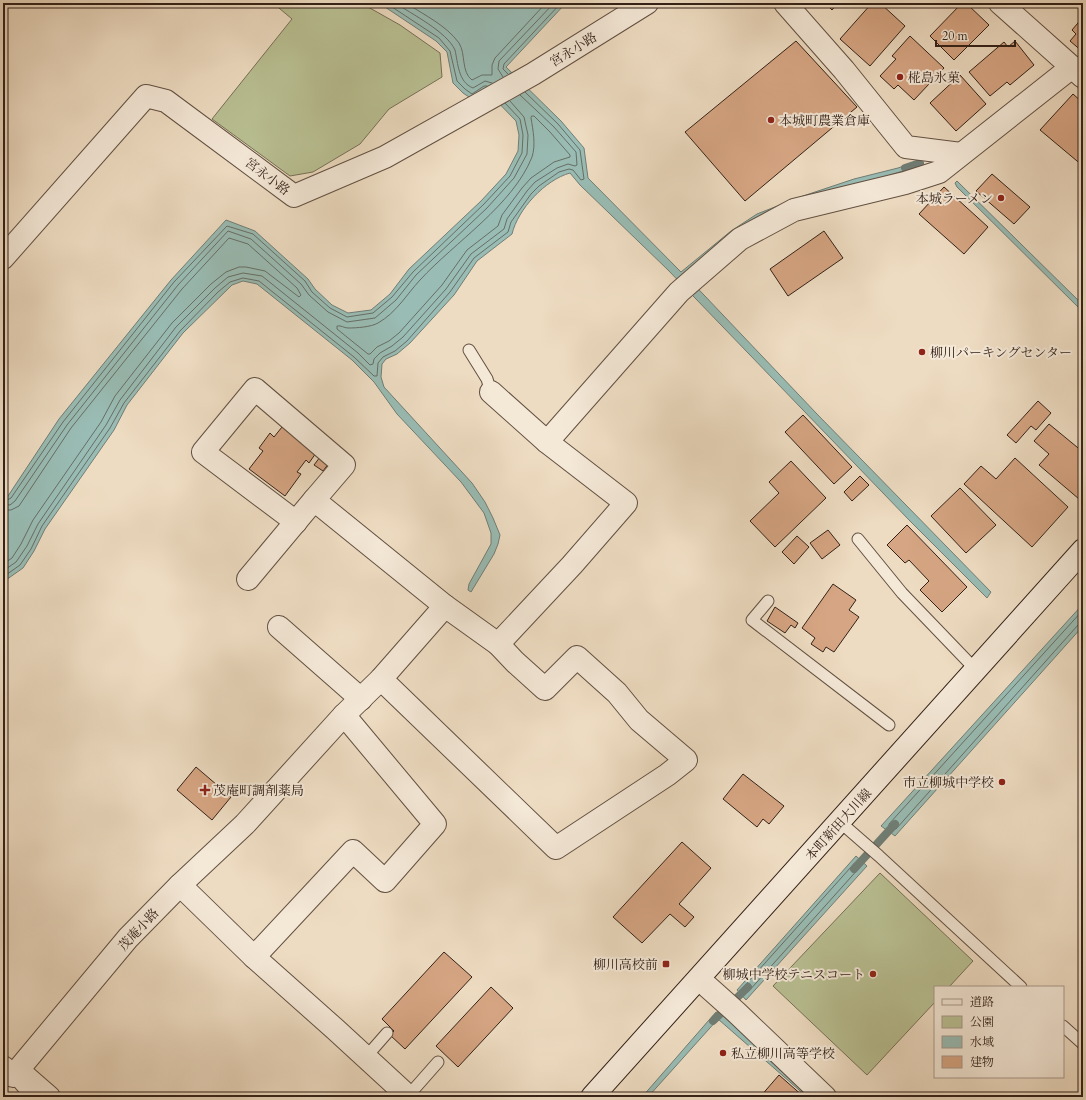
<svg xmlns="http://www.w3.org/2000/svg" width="1086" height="1100" font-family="Cardo,'Noto Serif JP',serif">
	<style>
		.green { fill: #b9c093; stroke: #767056 }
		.water { fill: #99bcb4; stroke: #707e76 }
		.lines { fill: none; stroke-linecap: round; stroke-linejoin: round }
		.shore { stroke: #666e66; stroke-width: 1 }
		.stream { stroke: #707e76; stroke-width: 8 }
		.building { fill: #d6a583; stroke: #332118 }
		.service-casing { stroke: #625042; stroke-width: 13 }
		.minor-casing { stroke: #625042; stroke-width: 24 }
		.secondary-casing { stroke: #332118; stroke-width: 24 }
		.service { stroke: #f4e8d7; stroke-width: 11 }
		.minor { stroke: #f4e8d7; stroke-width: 22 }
		.secondary { stroke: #f4e8d7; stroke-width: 22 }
		.poi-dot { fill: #8f2418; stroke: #f4e8d7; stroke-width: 1.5 }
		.labels { text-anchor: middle; stroke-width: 4; stroke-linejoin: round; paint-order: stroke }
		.street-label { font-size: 13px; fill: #332118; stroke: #f4e8d7 }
		.poi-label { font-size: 13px; fill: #332118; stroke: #f4e8d7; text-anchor: start }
	</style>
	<rect width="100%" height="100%" fill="#eedcc2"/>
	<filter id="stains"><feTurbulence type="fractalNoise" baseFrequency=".005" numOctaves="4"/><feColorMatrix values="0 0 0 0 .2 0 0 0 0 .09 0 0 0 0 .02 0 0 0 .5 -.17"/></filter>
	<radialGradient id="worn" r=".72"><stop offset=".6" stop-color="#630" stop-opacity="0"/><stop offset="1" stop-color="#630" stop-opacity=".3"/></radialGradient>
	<g class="green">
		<path d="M273,3H361L400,25L440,53L442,77L389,109L360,144L313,172L290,176L212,119L292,19Z"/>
		<path d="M880,873L973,961L949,987H935V1002L867,1075L773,986Z"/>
	</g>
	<g class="water">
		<path d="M379,3H566L506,67L561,121L584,148L588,178L681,272L731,231L757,214L803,196L854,179L898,168L915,162V167L884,177L685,275L817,414L991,592L987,598L910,521L668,270L580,185L570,173C545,180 518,209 512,234L477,261L454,295L410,343L397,354L386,359L382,364L381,377L384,387L472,483L485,502L493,518L500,535L498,544L494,554L471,592L468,590L469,584L491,544V533L484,513L461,482L397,414L374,382L352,360L257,284L243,281L232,285L183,333L127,405L114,430L45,529L34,551L23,568L3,582V493L8,496L59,419L171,280L226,220L255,231L308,279L315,289L332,305L348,313L371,310L390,294L409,269L481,201L506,174L518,151L519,135L516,121L486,90L472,99L463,93L453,83L447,52L436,41Z"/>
		<path d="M957,181L1083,305V312L957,187L955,183Z"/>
		<path d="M1083,604V626L895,836L881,826Z"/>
		<path d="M856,856L867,866L746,1000L737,990Z"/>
		<path d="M716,1012L722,1015L814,1097H807L718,1019L648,1097H642Z"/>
	</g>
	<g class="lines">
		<g class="shore">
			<path d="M386,3L439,38L450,51L457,81L465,89L472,94L484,86H487"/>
			<path d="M395,3C412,14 447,32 455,50C458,63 458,82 473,88L485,81L492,83"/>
			<path d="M406,3C424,15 446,25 459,43C466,54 461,72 472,80L482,75H492V65L495,58L546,3"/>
			<path d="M508,74L503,69L504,64L561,3"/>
			<path d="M503,77L498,69L499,61L554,3"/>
			<path d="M532,116H534L550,132L570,155V157L554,162L531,178L522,188L502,215L498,226L467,250L442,285L399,333L389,341L377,347L370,354H368L337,329V326C341,325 344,328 348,328C357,328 371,327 378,323C396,313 407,294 420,280C455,242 513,205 532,157C536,145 533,130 531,118Z"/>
			<path d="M3,498L7,500L11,498L63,422L174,282L227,226L253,234L305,281L312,292L330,308L347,317L373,313L392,297L413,272L484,204L510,176L522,153L523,135L520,119L505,103"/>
			<path d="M3,504L10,505L15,501L67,425L178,285L228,231L251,239L301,284L309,295L328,312L347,322L375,318L396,300L416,275L487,208L514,178L527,154L528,135L524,117L510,101"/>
			<path d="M3,510H11L19,506L71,428L182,289L229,238L248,244L297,288L301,295L299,297L265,271L246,267H239L226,272L211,284L172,323L115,396L101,422L33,520L21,544L12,558L3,564"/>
			<path d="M3,571L16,562L27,546L38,524L106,425L120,400L176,327L215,288L228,277L243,273L262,276L358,353L370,365L373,364L374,359L380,353L392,346L403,337L446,289L471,254L504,229L507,219L527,191L535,182L557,168L568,164L575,166L577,165L576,152L554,127L520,95"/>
			<path d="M3,577L20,565L31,549L42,526L110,428L124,403L180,331L218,292L230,282L243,278L259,281L354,357L374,376H377L378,363L383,357L395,351L407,341L450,292L474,258L508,232L511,222L531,194L539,186L559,172L569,169L573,170L581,180L584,179L580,150L558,124L525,92"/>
			<path d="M1083,610L889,824V826L893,829H896L1078,625L1083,623"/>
			<path d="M855,863H857L859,865L860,867L748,992L745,993L743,990V988Z"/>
		</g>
		<g class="stream">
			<path d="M905,168L920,163"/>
			<path d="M854,869L895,824"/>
			<path d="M713,1021L748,987"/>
		</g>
	</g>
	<g class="building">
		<path d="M825,3H838L832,10Z"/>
		<path d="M872,3H880L905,26L870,66L840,39Z"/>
		<path d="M962,3H966L989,25L954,60L930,36Z"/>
		<path d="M1083,17V52L1070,41L1076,34L1072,30Z"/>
		<path d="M910,36L944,68L914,100L898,85L894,89L880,76L896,59L892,56Z"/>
		<path d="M796,41L857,107L745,201L685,132Z"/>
		<path d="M1015,41L1034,65L1010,85L1007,82L990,96L969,72L1004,42L1008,47Z"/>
		<path d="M960,75L986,104L956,131L930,103Z"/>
		<path d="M1073,94L1083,103V166L1040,130Z"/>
		<path d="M992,174L1030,207L1014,224L976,191Z"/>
		<path d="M944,187L988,227L964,254L919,214Z"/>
		<path d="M824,231L843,258L788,296L770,269Z"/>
		<path d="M1038,401L1051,413L1036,430L1031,426L1016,443L1007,435Z"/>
		<path d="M803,415L852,467L834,484L785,432Z"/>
		<path d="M1049,424L1083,452V495L1079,499L1039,465L1049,454L1034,441Z"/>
		<path d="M282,427L316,453L309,463L306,460L297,472L301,474L285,496L249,469L263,451L259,448L270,433L274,437Z"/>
		<path d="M320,457L329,463L323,471L314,465Z"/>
		<path d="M1015,458L1068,507L1032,547L964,484L981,466L996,479Z"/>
		<path d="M791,461L826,498L775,547L750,521L779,493L769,482Z"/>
		<path d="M860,476L869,485L852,501L844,492Z"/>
		<path d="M960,488L996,525L966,553L931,516Z"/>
		<path d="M907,525L967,587L942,612L920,590L929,581L909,560L905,563L887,545Z"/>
		<path d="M828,530L840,545L822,559L810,543Z"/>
		<path d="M797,536L809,547L794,564L782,552Z"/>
		<path d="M833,584L856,600L849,610L859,617L834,652L826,647L823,652L811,644L815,638L802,628Z"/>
		<path d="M775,607L798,623L795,628L791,625L785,633L767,621Z"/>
		<path d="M196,767L231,797L212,820L177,790Z"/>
		<path d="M743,774L784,806L769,824L763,819L757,827L723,799Z"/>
		<path d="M682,842L711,868L679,904L694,917L685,927L670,914L642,943L613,917Z"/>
		<path d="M444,952L472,977L405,1049L390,1035L394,1031L382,1019Z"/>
		<path d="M491,987L513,1008L458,1067L436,1046Z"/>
		<path d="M779,1075L804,1097H760Z"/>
	</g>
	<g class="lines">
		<defs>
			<g id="service">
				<path d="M469,350L487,379L491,392"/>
				<path d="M858,539L902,593L976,670"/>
				<path d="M768,601L752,620L889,725"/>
				<path d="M840,822L879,856L1021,987"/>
				<path d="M1063,1026L1083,1044"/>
				<path d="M366,1057L387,1033"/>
				<path d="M17,1081L31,1097"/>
				<path d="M408,1096L438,1062"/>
			</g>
			<g id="minor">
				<path d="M785,3L844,70L906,147L961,154"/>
				<path d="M1000,3L1083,77"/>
				<path d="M3,258L146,96L166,101L294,196L385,157L533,74L647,3"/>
				<path d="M547,442L679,292L740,239L794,210L905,183L939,172L1072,67"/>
				<path d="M296,522L203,452L255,389L344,465L314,500"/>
				<path d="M248,579L314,500L445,606"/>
				<path d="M279,627L361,699"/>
				<path d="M381,679L556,848L667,775L686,760L639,720L617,693L577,657L545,689L515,662L498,644"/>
				<path d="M180,885L254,957L335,1029L409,1097"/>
				<path d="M254,957L353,851L385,881L435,824L344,715"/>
				<path d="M699,979L736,1012L825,1097"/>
				<path d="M3,1067L13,1076L128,938L180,885L245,824L344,715L381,679L445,606L498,644L572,565L626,503L547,442L491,392"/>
				<path d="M18,1070L49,1097"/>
			</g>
			<path id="secondary" d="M592,1097L1083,550"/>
		</defs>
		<use href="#service" class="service-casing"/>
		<use href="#minor" class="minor-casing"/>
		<use href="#secondary" class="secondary-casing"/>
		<use href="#service" class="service"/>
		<use href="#minor" class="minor"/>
		<use href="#secondary" class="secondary"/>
	</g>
	<g class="poi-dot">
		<circle cx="900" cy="77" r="4"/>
		<circle cx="771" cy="120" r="4"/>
		<circle cx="1001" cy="198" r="4"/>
		<circle cx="922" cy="352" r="4"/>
		<circle cx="1002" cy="782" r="4"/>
		<path d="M203 784h4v4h4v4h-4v4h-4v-4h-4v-4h4z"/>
		<rect x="662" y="960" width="8" height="8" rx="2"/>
		<circle cx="873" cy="974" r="4"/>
		<circle cx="723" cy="1053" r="4"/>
	</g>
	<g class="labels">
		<g class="street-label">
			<text transform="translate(573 49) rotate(-32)" y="5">宮永小路</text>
			<text transform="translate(268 176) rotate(37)" y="5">宮永小路</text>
			<text transform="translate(838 824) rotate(-48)" y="5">本町新田大川線</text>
			<text transform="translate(138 929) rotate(-47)" y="5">茂庵小路</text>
		</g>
		<g class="poi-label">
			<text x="908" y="82">椛島氷菓</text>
			<text x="779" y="125">本城町農業倉庫</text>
			<text x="993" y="203" text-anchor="end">本城ラーメン</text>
			<text x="930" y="357">柳川パーキングセンター</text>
			<text x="994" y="787" text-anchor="end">市立柳城中学校</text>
			<text x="213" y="795">茂庵町調剤薬局</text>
			<text x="658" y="969" text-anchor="end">柳川高校前</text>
			<text x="865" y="979" text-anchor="end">柳城中学校テニスコート</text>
			<text x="731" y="1058">私立柳川高等学校</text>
		</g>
	</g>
	<rect width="1086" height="1100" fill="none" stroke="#eedcc2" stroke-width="16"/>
	<rect x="4" y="4" width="1078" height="1092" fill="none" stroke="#332118" stroke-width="2"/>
	<rect x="8" y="8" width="1070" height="1084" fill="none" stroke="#332118"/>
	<rect x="934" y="986" width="130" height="92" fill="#f4e8d7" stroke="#a7988b"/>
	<rect x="942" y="999" width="20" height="6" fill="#f4e8d7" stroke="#a7988b"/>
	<text x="970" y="1006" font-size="12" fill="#332118">道路</text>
	<rect x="942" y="1016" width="20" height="12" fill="#b9c093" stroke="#a7988b"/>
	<text x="970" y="1026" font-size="12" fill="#332118">公園</text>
	<rect x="942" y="1036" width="20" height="12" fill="#99bcb4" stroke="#a7988b"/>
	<text x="970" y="1046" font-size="12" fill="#332118">水域</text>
	<rect x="942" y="1056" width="20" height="12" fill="#d6a583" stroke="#a7988b"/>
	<text x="970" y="1066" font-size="12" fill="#332118">建物</text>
	<path d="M936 40v6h79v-6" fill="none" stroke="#332118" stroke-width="2"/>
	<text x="942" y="40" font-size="12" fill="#332118" stroke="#f4e8d7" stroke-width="3" paint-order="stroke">20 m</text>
	<rect width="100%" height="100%" filter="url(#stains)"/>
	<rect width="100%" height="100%" fill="url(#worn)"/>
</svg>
